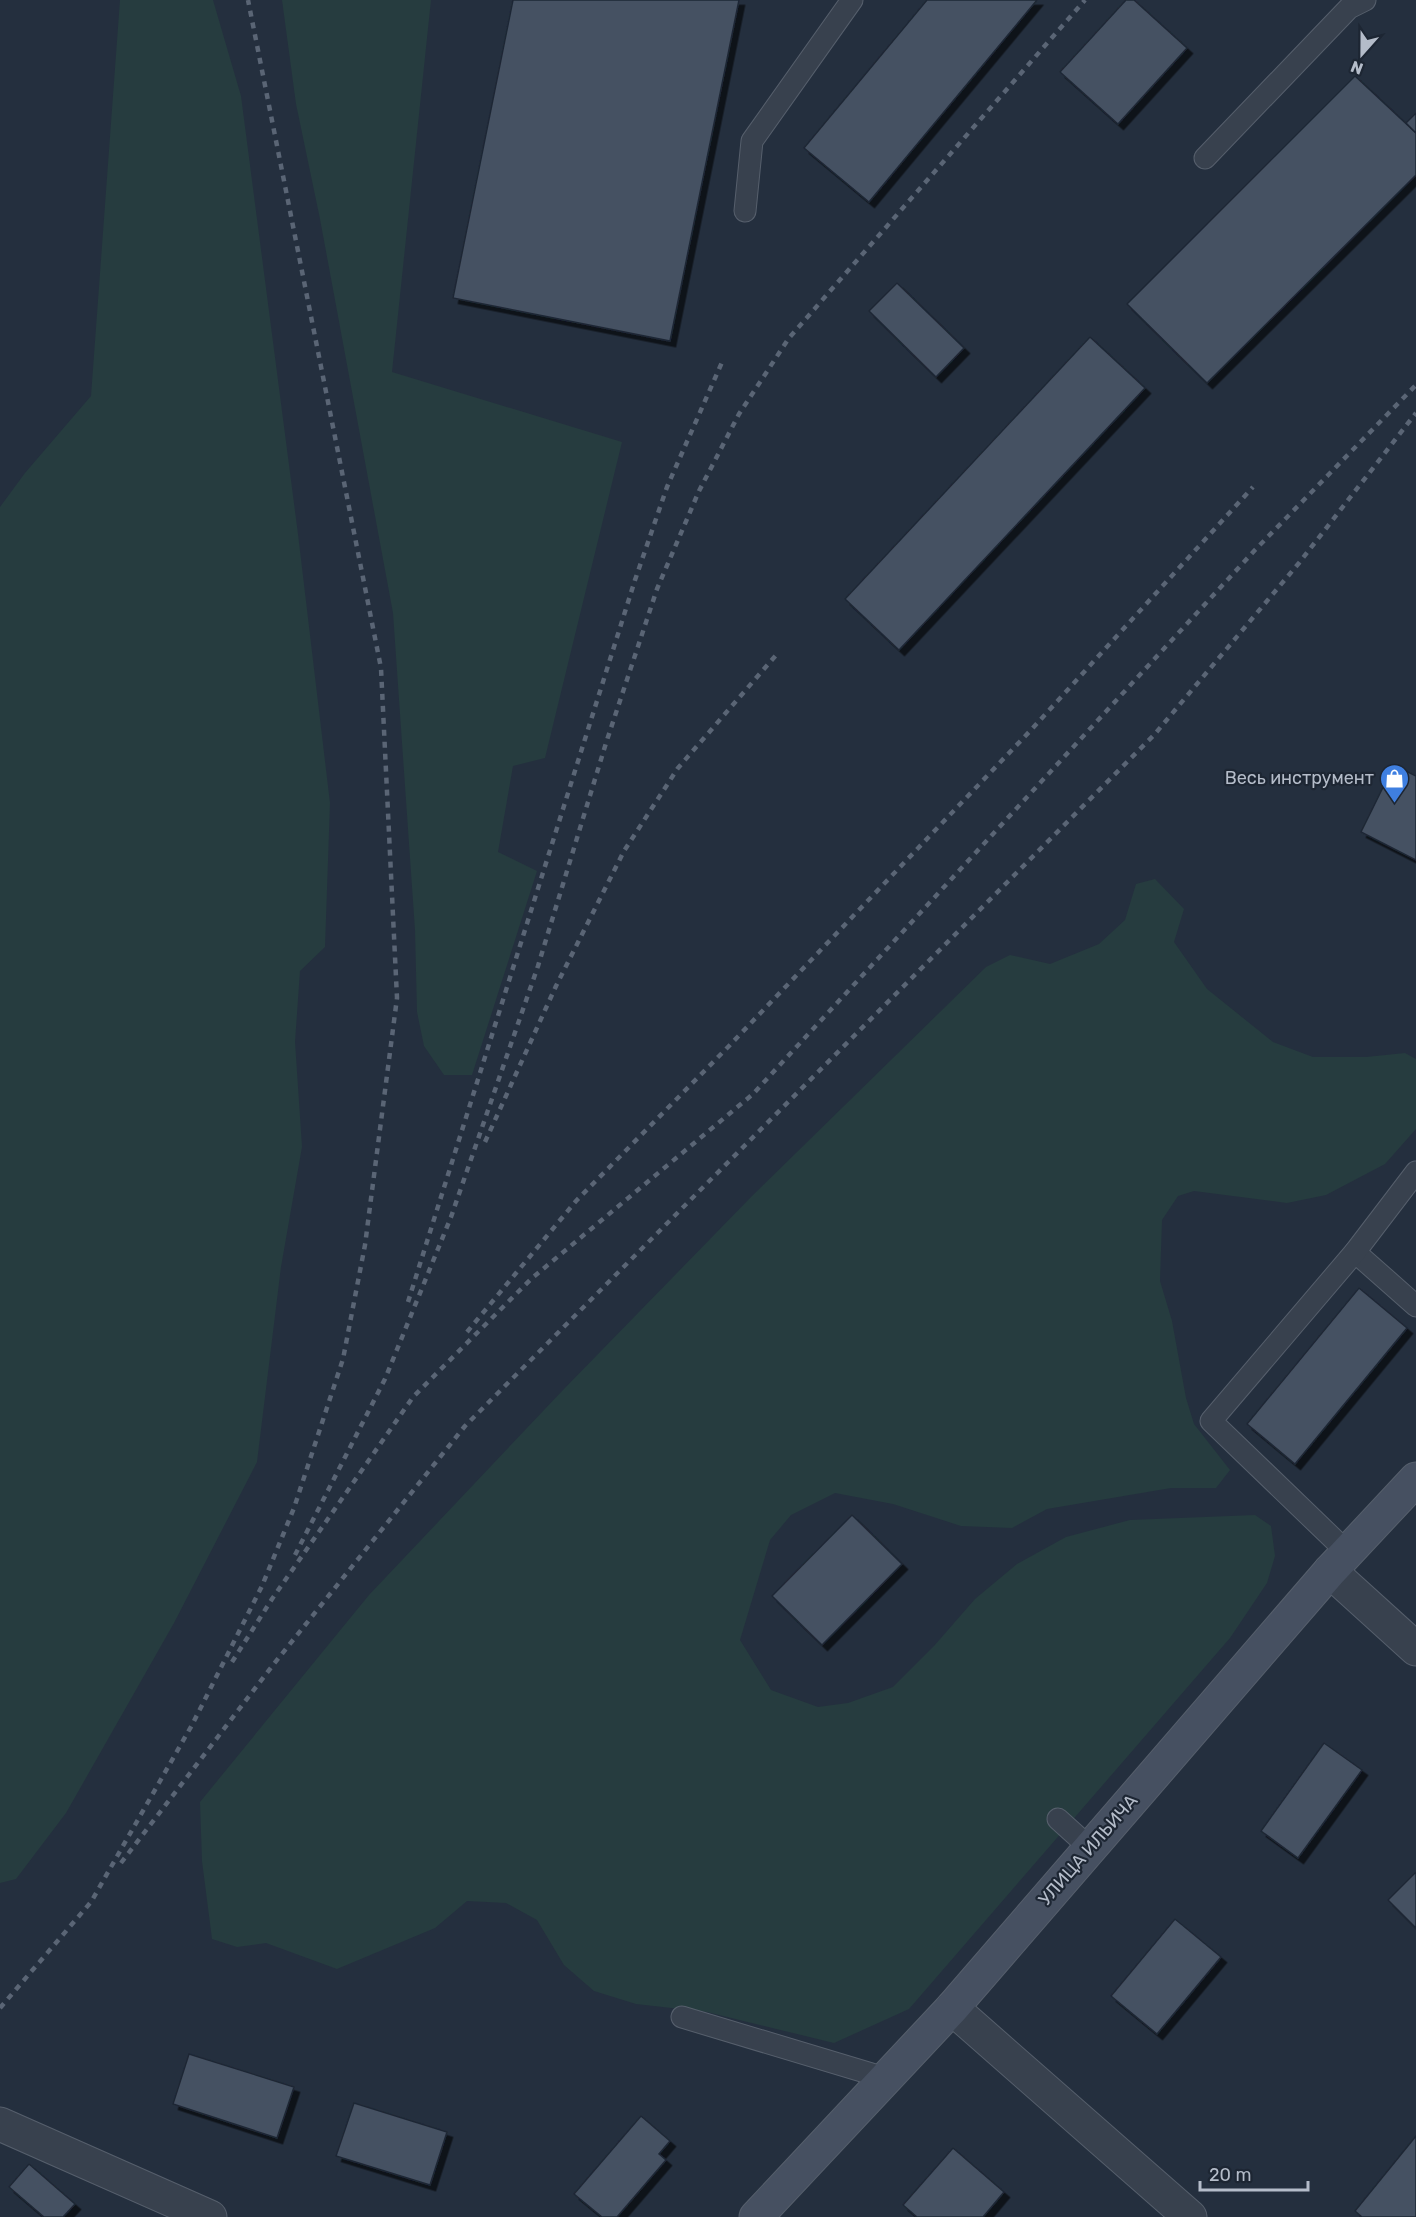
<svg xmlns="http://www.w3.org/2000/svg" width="1416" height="2217" font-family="Rubik,sans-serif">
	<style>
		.green { fill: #263c3f }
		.building { fill: #455162; stroke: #1f2835; stroke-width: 1.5; filter: url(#shadow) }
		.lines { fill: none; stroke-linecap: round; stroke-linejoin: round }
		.lane-casing { stroke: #565f6c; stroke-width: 23 }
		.street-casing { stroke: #565f6c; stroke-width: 35 }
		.secondary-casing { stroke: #565f6c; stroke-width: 35 }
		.lane { stroke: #38414e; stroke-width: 21 }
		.street { stroke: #38414e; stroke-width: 33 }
		.secondary { stroke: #465061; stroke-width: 33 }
		.rail { stroke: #5a6575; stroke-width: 4.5; stroke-dasharray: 6 6; stroke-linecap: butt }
		.labels { text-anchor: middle; stroke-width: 4.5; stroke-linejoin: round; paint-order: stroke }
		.poi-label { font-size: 18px; fill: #b4bcc9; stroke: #1d2633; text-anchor: end }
		.street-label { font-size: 18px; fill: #b4bcc9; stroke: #1d2633 }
	</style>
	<defs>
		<filter id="shadow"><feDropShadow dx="5.5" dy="5.5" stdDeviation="0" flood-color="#0009"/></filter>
	</defs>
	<rect width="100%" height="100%" fill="#242f3e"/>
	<g class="green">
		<path d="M120,0H213L241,96L298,534L330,803L325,947L300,971L295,1042L302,1147L281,1267L257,1462L174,1623L66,1813L16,1879L0,1883V507L25,473L91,396Z"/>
		<path d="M282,0H431L392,372L622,442L545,758L513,766L498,852L537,871L472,1075H444L424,1046L417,1012L415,930L393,613L320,219L296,104Z"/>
		<path d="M1155,879L1184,909L1174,942L1207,989L1273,1042L1313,1057H1366L1405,1053L1416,1059V1129L1385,1164L1326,1195L1287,1203L1194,1191L1178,1196L1162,1220L1160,1281L1172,1321L1186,1398L1194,1424L1230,1470L1216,1488H1171L1047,1509L1012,1528L961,1526L893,1504L835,1493L791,1515L770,1540L740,1640L771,1690L818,1707L848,1703L893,1687L934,1646L975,1599L1017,1564L1066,1537L1130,1520L1255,1515L1271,1526L1275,1556L1267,1583L1230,1638L909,2009L834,2043L707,2012L636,2004L594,1991L564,1965L537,1920L506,1903L467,1901L435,1928L337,1969L266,1943L237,1947L212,1939L202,1861L200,1802L369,1595L563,1390L752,1196L986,967L1010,955L1050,964L1099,944L1125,920L1136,884Z"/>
	</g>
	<g class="building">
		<path d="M513,0H739L670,341L453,298Z"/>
		<path d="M927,0H1037L869,202L804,148Z"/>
		<path d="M1126,0H1134L1187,48L1118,124L1060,72Z"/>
		<path d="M1355,76L1416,133V175L1207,383L1127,304Z"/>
		<path d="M1416,113V133L1406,123Z"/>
		<path d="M897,283L964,348L936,377L869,311Z"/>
		<path d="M1090,337L1145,388L899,650L845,599Z"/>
		<path d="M1394,765L1416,776V860L1361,832Z"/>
		<path d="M1359,1288L1407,1328L1295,1464L1247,1424Z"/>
		<path d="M852,1515L902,1564L822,1645L772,1596Z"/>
		<path d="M1324,1743L1362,1770L1298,1858L1261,1831Z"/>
		<path d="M1416,1872V1928L1388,1900Z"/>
		<path d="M1175,1919L1221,1957L1157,2034L1111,1996Z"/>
		<path d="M189,2054L294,2087L277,2138L173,2104Z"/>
		<path d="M354,2103L447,2132L430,2185L336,2156Z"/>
		<path d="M641,2116L670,2141L659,2154L666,2160L617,2217H602L574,2194Z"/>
		<path d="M1416,2136V2217H1362L1355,2211Z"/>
		<path d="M953,2148L1004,2192L983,2217H917L903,2205Z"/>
		<path d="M29,2164L75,2204L63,2217H44L9,2187Z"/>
	</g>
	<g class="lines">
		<defs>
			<g id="lane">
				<path d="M1205,158L1349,8L1365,0"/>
				<path d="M745,211L752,141L852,0"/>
				<path d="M1355,1252L1416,1306"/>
				<path d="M1347,1552L1211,1421L1355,1252L1416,1172"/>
				<path d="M1058,1819L1090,1848"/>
				<path d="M682,2017L885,2078"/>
			</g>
			<g id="street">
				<path d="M1330,1571L1416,1649"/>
				<path d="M952,2008L1190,2217"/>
				<path d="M0,2124L210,2217"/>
			</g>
			<path id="secondary" d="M756,2217L952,2008L1330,1571L1416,1479"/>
		</defs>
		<use href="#lane" class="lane-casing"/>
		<use href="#street" class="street-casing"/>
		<use href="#secondary" class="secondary-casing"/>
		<use href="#lane" class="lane"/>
		<use href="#street" class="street"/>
		<use href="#secondary" class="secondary"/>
		<g class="rail">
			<path d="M485,1142L556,986L624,851L678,768L777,654"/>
			<path d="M408,1302L635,580L667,487L723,360"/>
			<path d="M467,1332L576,1201L728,1047L1031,730L1253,487"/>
			<path d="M295,1555L385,1379L451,1217L538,966L606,743L657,589L699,491L739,414L789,338L1085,0"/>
			<path d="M232,1662L272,1599L413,1397L531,1279L753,1094L1255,550L1416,385"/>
			<path d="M121,1863L273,1665L465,1426L1154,735L1299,563L1416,413"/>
			<path d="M0,2008L91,1902L192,1725L262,1586L294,1508L343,1359L365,1245L397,998L381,668L248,0"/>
		</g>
	</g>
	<defs>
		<symbol id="shop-pin" viewBox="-11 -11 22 30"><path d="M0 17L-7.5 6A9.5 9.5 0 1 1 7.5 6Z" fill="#3f7fe0" stroke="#1d2633"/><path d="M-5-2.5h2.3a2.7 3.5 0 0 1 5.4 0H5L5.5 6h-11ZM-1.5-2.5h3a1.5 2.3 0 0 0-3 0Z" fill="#fff"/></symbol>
	</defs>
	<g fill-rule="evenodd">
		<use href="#shop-pin" x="1378" y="762" width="33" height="45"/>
	</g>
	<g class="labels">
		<g class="poi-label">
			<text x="1374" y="784">Весь инструмент</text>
		</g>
		<g class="street-label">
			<text transform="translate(1088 1850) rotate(-49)" y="6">УЛИЦА ИЛЬИЧА</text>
		</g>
	</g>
	<g transform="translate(1362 54) rotate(201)" stroke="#1d2633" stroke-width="4.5" paint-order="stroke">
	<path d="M0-4.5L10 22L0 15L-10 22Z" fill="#b4bcc9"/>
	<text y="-9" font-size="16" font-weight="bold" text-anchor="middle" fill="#b4bcc9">N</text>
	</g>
	<path d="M1200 2181v9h108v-9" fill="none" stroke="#b4bcc9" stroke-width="3"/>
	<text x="1209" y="2181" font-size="18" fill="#b4bcc9" stroke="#1d2633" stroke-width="4.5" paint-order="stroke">20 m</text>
</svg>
